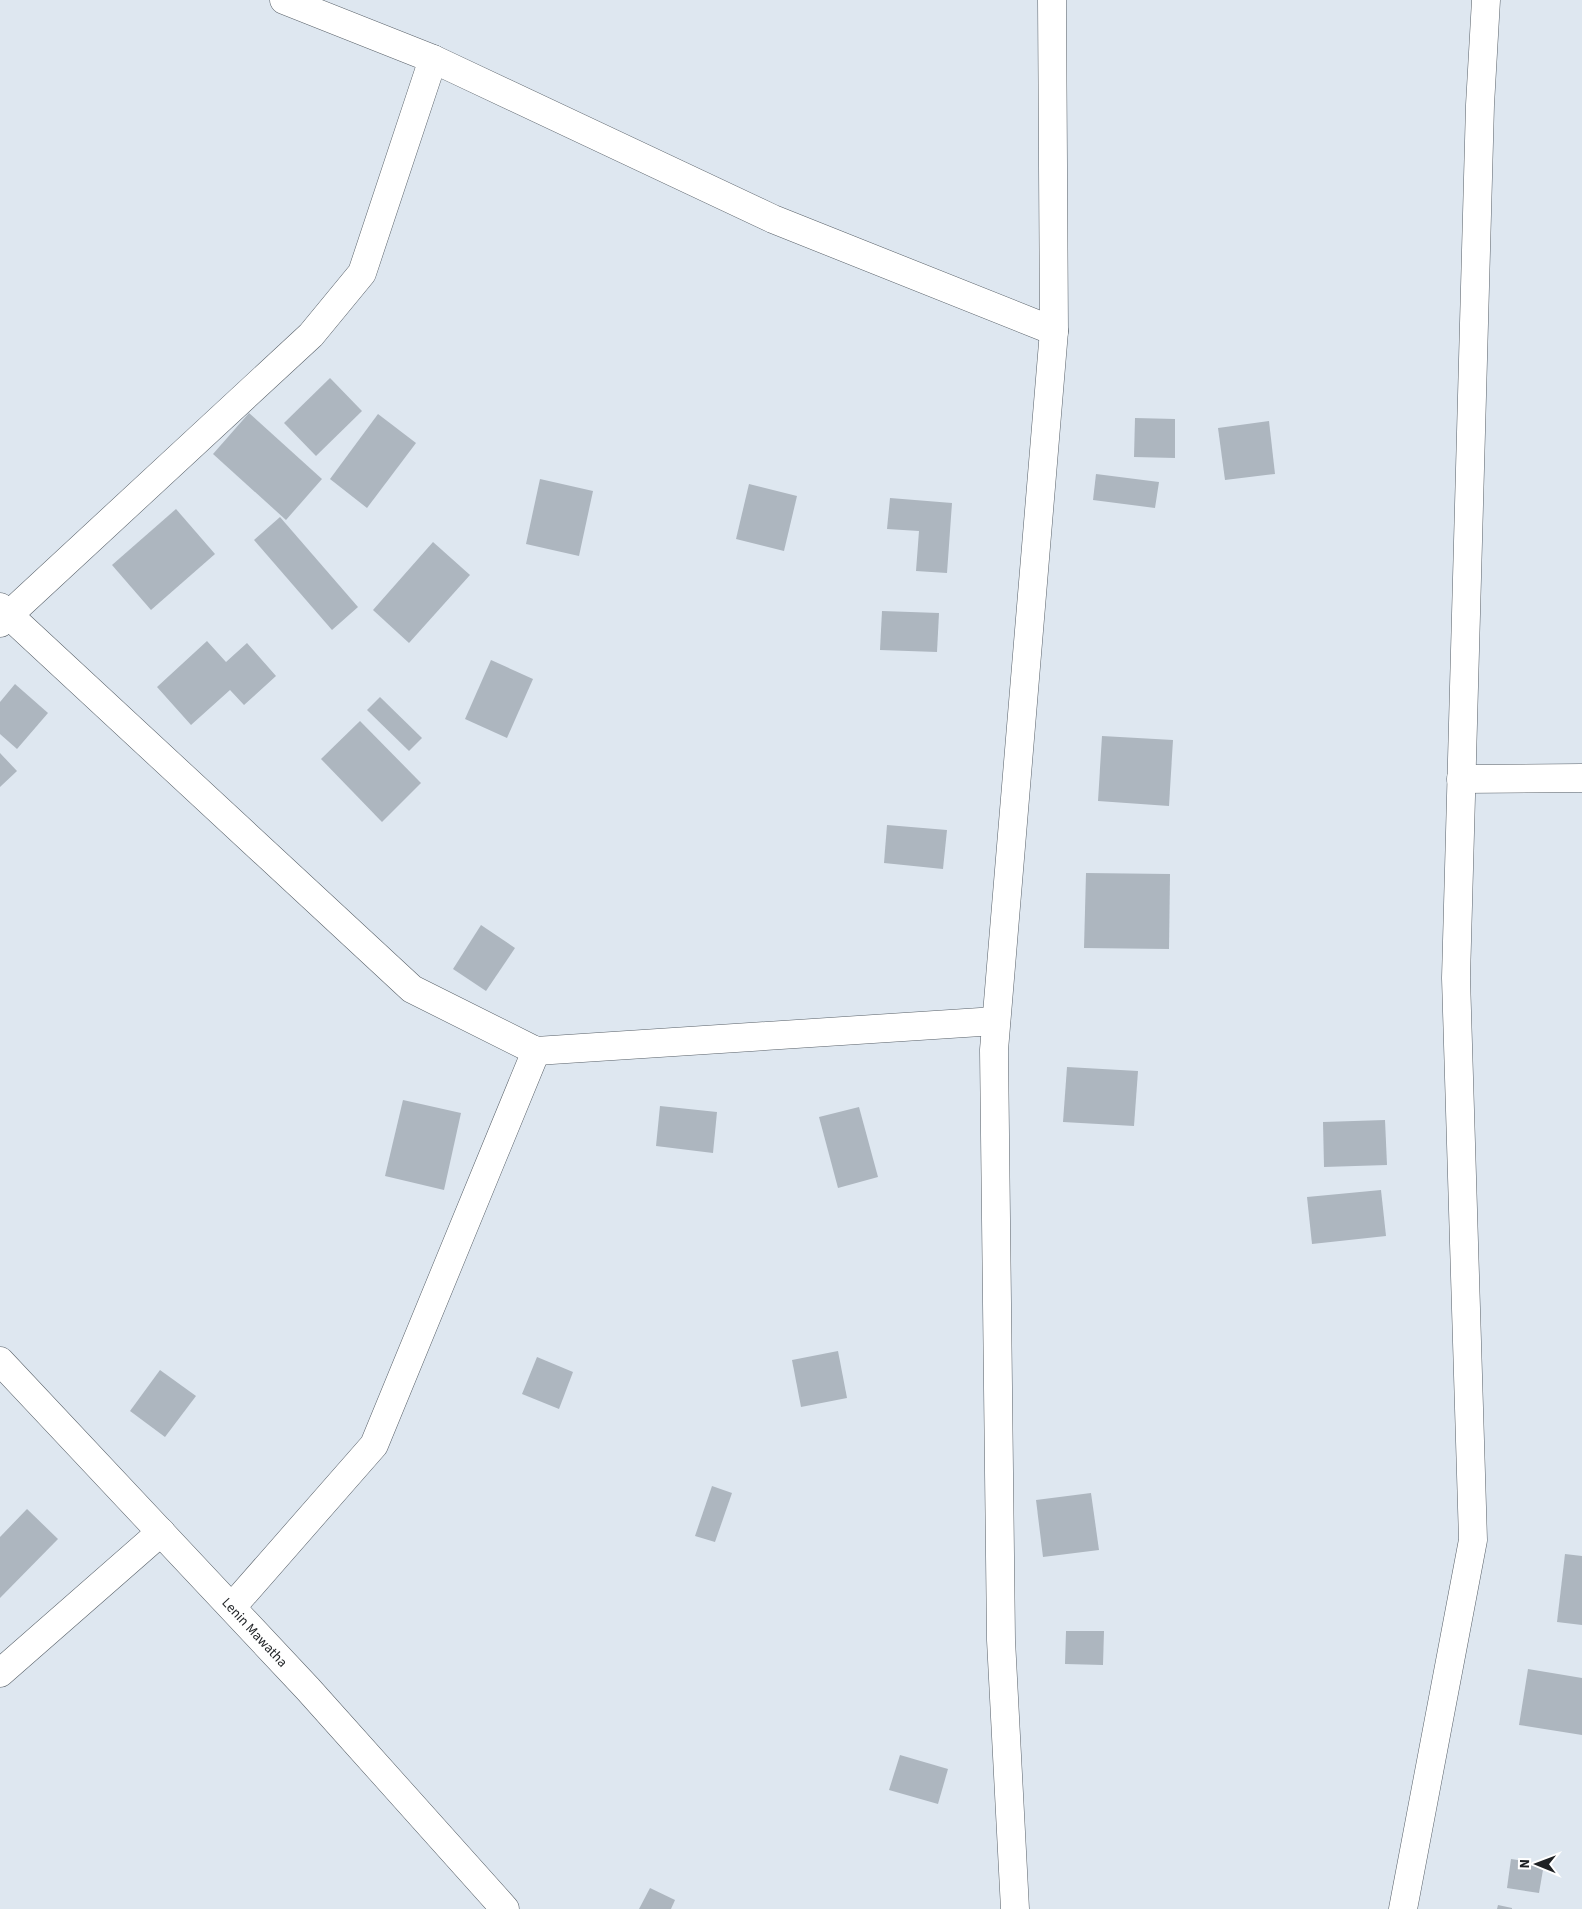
<svg xmlns="http://www.w3.org/2000/svg" width="1582" height="1909" font-family="'Source Sans 3',sans-serif">
	<style>
		.building { fill: #adb6bf }
		.lines { fill: none; stroke-linecap: round; stroke-linejoin: round }
		.street-casing { stroke: #586068; stroke-width: 29 }
		.street { stroke: #fff; stroke-width: 28 }
		.labels { text-anchor: middle; stroke-width: 5; stroke-linejoin: round; paint-order: stroke }
		.street-label { font-size: 14px; fill: #1e2124; stroke: #fff }
	</style>
	<rect width="100%" height="100%" fill="#dee7f0"/>
	<g class="building">
		<path d="M330,378L362,411L316,456L284,423Z"/>
		<path d="M249,413L322,479L286,520L213,454Z"/>
		<path d="M378,414L416,443L367,508L330,479Z"/>
		<path d="M1135,418L1175,419V458L1134,457Z"/>
		<path d="M1269,421L1275,474L1225,480L1218,428Z"/>
		<path d="M1096,474L1159,482L1155,508L1093,500Z"/>
		<path d="M540,479L593,491L579,556L526,544Z"/>
		<path d="M749,484L797,496L784,551L736,539Z"/>
		<path d="M890,498L952,503L947,573L916,571L919,531L887,529Z"/>
		<path d="M176,509L215,554L151,610L112,565Z"/>
		<path d="M280,517L358,607L332,630L254,540Z"/>
		<path d="M433,542L470,575L409,643L373,610Z"/>
		<path d="M882,611L939,613L937,652L880,650Z"/>
		<path d="M207,641L226,662L247,643L276,676L244,705L230,690L191,725L157,687Z"/>
		<path d="M491,660L533,679L507,738L465,719Z"/>
		<path d="M15,684L48,713L17,749L0,734V702Z"/>
		<path d="M380,697L422,738L409,751L367,710Z"/>
		<path d="M360,721L421,783L382,822L321,759Z"/>
		<path d="M1102,736L1173,740L1169,806L1098,801Z"/>
		<path d="M0,753L17,771L0,787Z"/>
		<path d="M887,825L947,830L943,869L884,863Z"/>
		<path d="M1086,873L1170,874L1169,949L1084,948Z"/>
		<path d="M481,925L515,948L486,991L453,969Z"/>
		<path d="M1067,1067L1138,1071L1134,1126L1063,1122Z"/>
		<path d="M403,1100L461,1113L444,1190L385,1176Z"/>
		<path d="M660,1106L717,1112L713,1153L656,1146Z"/>
		<path d="M859,1107L878,1177L838,1188L819,1117Z"/>
		<path d="M1385,1120L1387,1165L1324,1167L1323,1122Z"/>
		<path d="M1381,1190L1386,1236L1312,1244L1307,1197Z"/>
		<path d="M838,1351L847,1398L801,1407L792,1360Z"/>
		<path d="M537,1357L573,1372L559,1409L522,1394Z"/>
		<path d="M160,1370L196,1396L165,1437L130,1411Z"/>
		<path d="M712,1486L732,1493L715,1542L695,1536Z"/>
		<path d="M1091,1493L1099,1550L1043,1557L1036,1500Z"/>
		<path d="M27,1509L58,1539L0,1598V1537Z"/>
		<path d="M1565,1554L1582,1556V1625L1557,1622Z"/>
		<path d="M1066,1631H1104L1103,1665L1065,1664Z"/>
		<path d="M1528,1669L1582,1678V1735L1519,1725Z"/>
		<path d="M900,1755L948,1769L938,1804L889,1790Z"/>
		<path d="M1511,1859L1544,1864L1539,1893L1507,1888Z"/>
		<path d="M650,1888L675,1900L671,1909H639Z"/>
		<path d="M1498,1905L1512,1908V1909H1497Z"/>
	</g>
	<g class="lines">
		<defs>
			<g id="street">
				<path d="M284,0L433,59L773,219L1054,331"/>
				<path d="M0,607L412,989L536,1051L996,1021"/>
				<path d="M0,623L311,335L362,273L433,59"/>
				<path d="M1461,779L1582,778"/>
				<path d="M0,1361L308,1689L505,1909"/>
				<path d="M232,1607L374,1445L536,1051"/>
				<path d="M0,1673L161,1532"/>
				<path d="M1015,1909L1001,1640L994,1050L1054,331L1052,0"/>
				<path d="M1403,1909L1473,1540L1456,978L1480,105L1486,0"/>
			</g>
		</defs>
		<use href="#street" class="street-casing"/>
		<use href="#street" class="street"/>
	</g>
	<g class="labels">
		<g class="street-label">
			<text transform="translate(255 1632) rotate(47)" y="5">Lenin Mawatha</text>
		</g>
	</g>
	<g transform="translate(1537 1864) rotate(271)" stroke="#ffffff" stroke-width="4" paint-order="stroke">
	<path d="M0-4L9 19L0 12L-9 19Z" fill="#1e2124"/>
	<text y="-8" font-size="14" font-weight="bold" text-anchor="middle" fill="#1e2124">N</text>
	</g>
</svg>
